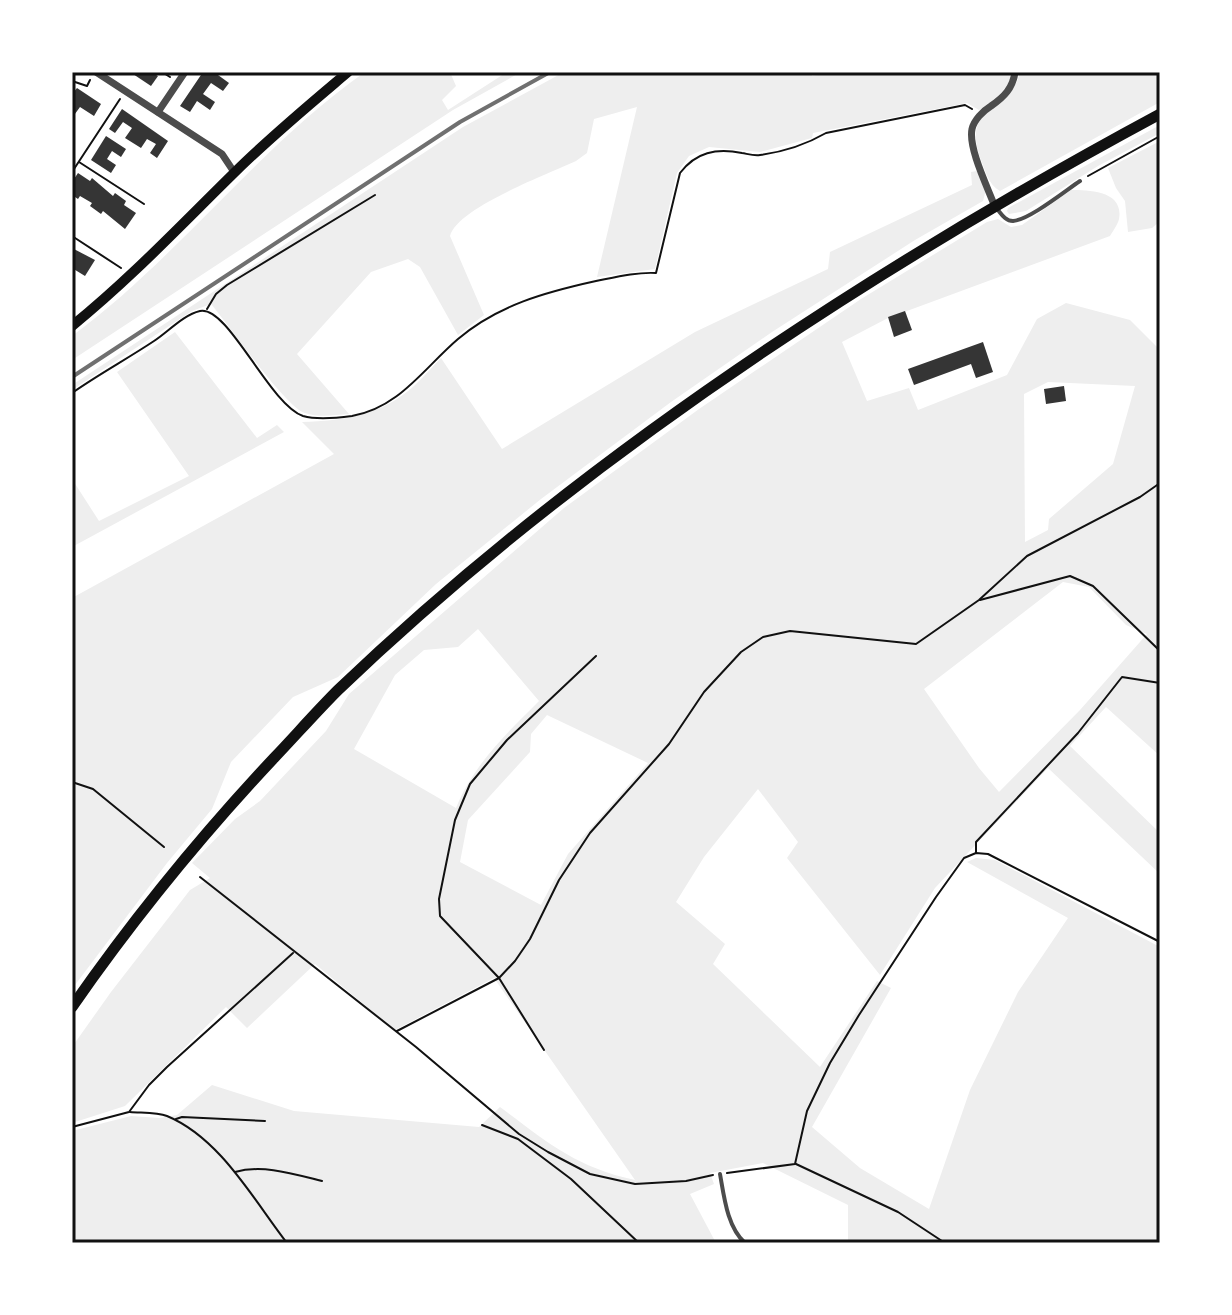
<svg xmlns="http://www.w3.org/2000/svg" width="1232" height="1315" font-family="Bitter,serif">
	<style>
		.green { fill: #eee; fill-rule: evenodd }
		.building { fill: #353535 }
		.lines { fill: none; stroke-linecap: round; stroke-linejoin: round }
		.path { stroke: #111; stroke-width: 2 }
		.service { stroke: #4c4c4c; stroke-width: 4 }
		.minor { stroke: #4c4c4c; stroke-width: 7 }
		.secondary { stroke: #111; stroke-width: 10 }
		.primary { stroke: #111; stroke-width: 11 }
		.rail { stroke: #707070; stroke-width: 4 }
		.neatline { fill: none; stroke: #111; stroke-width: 3 }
	</style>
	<rect width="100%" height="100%" fill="#fff"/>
	<g class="green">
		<path d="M365,72H450L456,86L442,100L448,110L507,72H521L453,110L72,360V336C178,258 257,148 365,72Z"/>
		<path d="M564,72H812V76L837,72H1013C1007,91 995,99 979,110L967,103L813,133L812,138L760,152L709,147L689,156L677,173L655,269L597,277L637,107L594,119L587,153L576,161C548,174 457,208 450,236L484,315L458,335L420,267L408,259L371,272L297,354L349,414C335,415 319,418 305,413C285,407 229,325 211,304L192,311L72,390V385L463,127Z"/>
		<path d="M1020,72H1160V102L1000,191C988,184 986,172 981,160C960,102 1009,119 1020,72Z"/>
		<path d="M1160,125V133L1098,166L1026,211L1009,214L1007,211L1008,208Z"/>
		<path d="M1160,141V221L1152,228L1128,232L1125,201L1116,188L1108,168Z"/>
		<path d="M977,171L986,190L983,201L915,240L772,332L671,402L541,499L436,584L338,677L293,697L231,762L212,809L167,863L72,989V598L334,454L302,422C344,421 382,415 414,386C424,377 432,367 441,358L502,449L695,332L828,269L830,252L972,185L971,172Z"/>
		<path d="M1071,190C1090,190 1124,191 1119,219C1118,224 1113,231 1110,236L888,318L842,342L867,401L909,388L918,410L1007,375L1037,319L1066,303L1130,320L1160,350V756L1106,707L1070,746L1160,833V874L1048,768L935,888L880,975L787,858L798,842L758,789L704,857L676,902L725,944L713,964L820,1067L877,981L891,988L812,1127L860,1168L929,1209L970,1090L1018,992L1068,918L967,862L976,858L995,860L1160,947V1243H848V1205L763,1163L710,1173L714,1184L690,1194L716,1243H72V1131L131,1116L160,1118L177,1115L212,1085L294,1111L479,1127L500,1107C547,1142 575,1167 635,1180L494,978L395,1030L315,964L247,1028L226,1007L125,1106L72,1123V1047L111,992L190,890L210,878L192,863L235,819L260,801L326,731L349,694L564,508L699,409L861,299L987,222L998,219L1011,227L1022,225ZM1048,382L1135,386L1113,464L1049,519L1048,530L1025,542L1024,394ZM1063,582L1089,587L1126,625L1147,634L1080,710L999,792L979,768L924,689ZM478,629L539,701C506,734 474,764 456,808L354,749L395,675L424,650L458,647ZM547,715L648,763L568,854L541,905L460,862L468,820L530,752L531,734Z"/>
		<path d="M175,332L257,438L277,425L284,432L72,547V479L99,521L189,476L117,372Z"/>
	</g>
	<g class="building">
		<path d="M130,72H151L158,76L151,86Z"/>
		<path d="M203,72H220L218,75L229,83L223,91L211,83L203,94L215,102L210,110L197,101L190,112L180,106Z"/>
		<path d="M77,88L101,104L94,116L80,107L72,118V94Z"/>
		<path d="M122,109L168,141L157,158L150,153L156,144L147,139L141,148L125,138L132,128L123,122L115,133L109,129Z"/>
		<path d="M106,136L126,149L121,157L112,151L107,159L116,165L111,173L91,160Z"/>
		<path d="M78,173L90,181L92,178L113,196L115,193L126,201L124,205L136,213L125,229L103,211L101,214L90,206L92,203L80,196L78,199L72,195V182Z"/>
		<path d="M72,248L95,260L85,276L72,268Z"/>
		<path d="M905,311L912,330L894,337L888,317Z"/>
		<path d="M983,342L993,372L976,378L971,364L914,385L908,369Z"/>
		<path d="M1064,386L1066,401L1046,404L1044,389Z"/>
	</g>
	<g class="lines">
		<g class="path">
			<path d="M162,72L170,77"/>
			<path d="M72,81L87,86L90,80"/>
			<path d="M79,162L144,204"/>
			<path d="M72,172L120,99"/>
			<path d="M1088,176L1160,136"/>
			<path d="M72,236L121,268"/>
			<path d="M207,309L216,294L227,285L375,195"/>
			<path d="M72,393C99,374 127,359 154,341C168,332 183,315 200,311C228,305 269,404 303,416C317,420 337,418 352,416C399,408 424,368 458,339C498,305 546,292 596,281C616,277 636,272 656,273L680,173C696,152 716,148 742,153C748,154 754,156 760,155C782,152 807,144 826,133L965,105L972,109"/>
			<path d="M980,600L1070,576L1093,586L1160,651"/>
			<path d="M72,782L93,789L164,847"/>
			<path d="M976,853V842L1078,733L1122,677L1160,683"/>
			<path d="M200,877L416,1047L519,1134L548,1152L590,1174L635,1184L686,1181L713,1175"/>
			<path d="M397,1031L499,978L515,961L530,939L559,880L590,833L669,744L704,692L741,652L763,637L790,631L916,644L979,600L1027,556L1140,497L1160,483"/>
			<path d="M544,1050L499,978L440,916L439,899L455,820L470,784L507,740L596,656"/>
			<path d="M130,1112C142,1113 157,1112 167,1116C220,1138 253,1199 287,1243"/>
			<path d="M176,1119L182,1117L265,1121"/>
			<path d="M482,1125L518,1139L571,1179L639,1243"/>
			<path d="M72,1127L129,1112L149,1085L167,1067L293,953"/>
			<path d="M796,1164L898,1212L945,1243"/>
			<path d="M235,1172C263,1164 294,1174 322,1181"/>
			<path d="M727,1173L795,1164L807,1111L830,1063L859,1015L936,897L964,858L976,853L988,854L1160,942"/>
		</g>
		<g class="service">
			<path d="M998,210C1002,215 1006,221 1013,221C1029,220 1065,191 1080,181"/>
			<path d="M720,1174C724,1196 727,1227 745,1243"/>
		</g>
		<g class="minor">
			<path d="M96,72L222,154L234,172"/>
			<path d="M158,112L185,72"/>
			<path d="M995,207C988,188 968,148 972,129C974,120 983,111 991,106C1004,97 1013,88 1015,72"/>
		</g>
		<path class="secondary" d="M72,326C131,278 179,227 233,174C269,138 309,105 348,72"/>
		<path class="primary" d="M72,1007C134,918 200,837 274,758C295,736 316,712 338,690C576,462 870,270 1160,114"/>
		<path class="rail" d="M72,377L460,122L550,72"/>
	</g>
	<rect width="1232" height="1315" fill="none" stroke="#ffffff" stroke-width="148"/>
	<rect x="74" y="74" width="1084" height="1167" class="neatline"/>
</svg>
